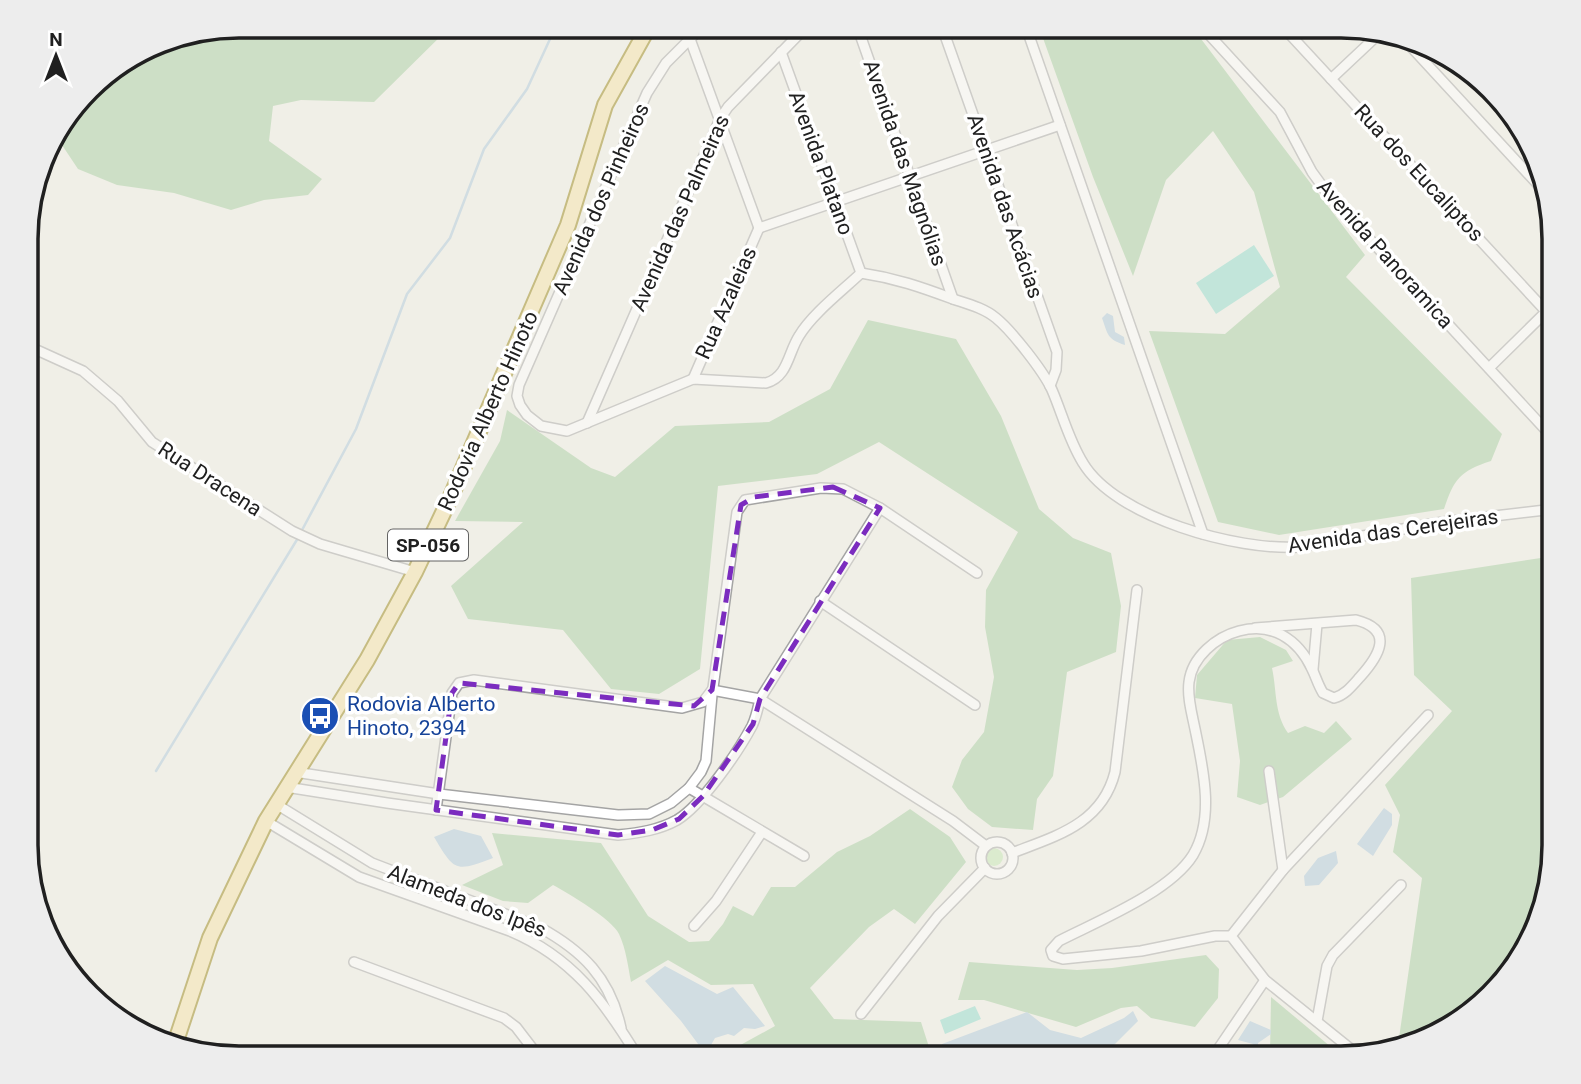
<svg xmlns="http://www.w3.org/2000/svg" width="1581" height="1084" font-family="Roboto,sans-serif">
	<style>
		.grass { fill: #c1e7b0 }
		.forest { fill: #a3cd9e }
		.pitch { fill: #89daca }
		.water { fill: #aac7db }
		.lines { fill: none; stroke-linecap: round; stroke-linejoin: round }
		.stream { stroke: #aac7db; stroke-width: 2.5 }
		.minor-casing { stroke: #a4a4a4; stroke-width: 12 }
		.primary-casing { stroke: #937f08; stroke-width: 18 }
		.minor { stroke: #fff; stroke-width: 9 }
		.primary { stroke: #f7e3a5; stroke-width: 14 }
		.marked { fill: none; stroke: #7b2cbf; stroke-width: 5; stroke-dasharray: 14 9; stroke-linejoin: round }
		.labels { text-anchor: middle; stroke-width: 7; stroke-linejoin: round; paint-order: stroke }
		.shield { fill: #fff; stroke: #636363; stroke-width: 2 }
		.shield-label { font-size: 19px; font-weight: bold; fill: #202020 }
		.street-label { font-size: 21px; fill: #202020; stroke: #fff }
		.transit-label { font-size: 21px; fill: #164399; stroke: #fff; text-anchor: start }
		.rim { fill: none; stroke: #202020; stroke-width: 3.5 }
	</style>
	<rect width="100%" height="100%" fill="#f0efe7"/>
	<circle class="grass" cx="994" cy="857" r="9"/>
	<g class="forest">
		<path d="M276,26H451L374,102L301,100L273,106L269,141L322,179L308,195L264,200L231,210L174,193L117,185L78,169L56,136L99,80L159,42L217,39Z"/>
		<path d="M1039,27H1192L1365,255L1346,277L1502,434L1491,461C1460,471 1454,479 1444,509L1279,535L1218,522L1149,331L1225,334L1280,287L1254,192L1213,131L1166,180L1133,276L1093,177Z"/>
		<path d="M868,320L956,339L1001,416L1039,509L1073,538L1111,553L1121,606L1116,652L1067,672L1053,776L1037,799L1033,830L992,827L968,809L952,787L962,760L984,732L994,677L985,627L986,590L1018,532L879,442L817,474L718,486L700,669L659,694L611,689L563,630L468,619L451,586L523,522L455,521L500,441L507,410L591,468L615,477L675,426L769,422L830,389Z"/>
		<path d="M1554,556V858L1543,913L1511,974L1436,1036L1398,1045L1422,878L1393,852L1400,815L1385,785L1452,711L1414,675L1411,578Z"/>
		<path d="M1260,637L1286,650L1293,661L1272,668C1277,691 1274,713 1288,733L1305,726L1324,733L1336,721L1352,739L1283,797L1260,805L1237,797L1240,761L1232,704L1195,698L1197,675L1227,640Z"/>
		<path d="M910,809L950,837L966,862L915,924L894,909L869,927L810,988L834,1019L921,1022L929,1047L921,1058H756L735,1048L775,1026L753,984L711,985L668,960L631,982C628,966 626,949 619,934C612,919 569,894 553,885L528,903L503,901L462,885L503,865L492,833L601,843L648,916L689,942L709,941L723,924L733,906L753,916L771,887H795L837,852L870,836Z"/>
		<path d="M1206,955L1219,969L1218,998L1195,1027L1151,1018L1137,1006L1121,1008L1076,1027L984,1000H958L969,962L1077,970L1112,968Z"/>
		<path d="M1271,997L1343,1057L1277,1058L1270,1054Z"/>
	</g>
	<g class="pitch">
		<path d="M1254,245L1274,276L1216,314L1196,283Z"/>
		<path d="M975,1006L981,1019L945,1034L940,1020Z"/>
	</g>
	<g class="water">
		<path d="M1107,313L1113,316L1115,332L1124,337L1125,345C1107,339 1108,335 1102,318Z"/>
		<path d="M1384,808L1392,814V825L1373,856L1357,844Z"/>
		<path d="M454,829L481,836L493,858C455,872 455,872 434,837Z"/>
		<path d="M1336,851L1338,863L1319,885L1305,886L1304,876L1318,858Z"/>
		<path d="M665,966L717,994L733,987L765,1026L755,1029L744,1028L734,1036L728,1034L715,1038L711,1045L717,1054L723,1058L706,1057L712,1055L709,1048L704,1052L681,1021L645,981Z"/>
		<path d="M1133,1011L1138,1021L1114,1045L1092,1052L1067,1056L1053,1051L1025,1053L1017,1058H942V1044L1027,1012L1050,1030L1081,1038L1124,1018Z"/>
		<path d="M1250,1021L1271,1030V1034L1258,1043V1052L1253,1044L1238,1040Z"/>
	</g>
	<g class="lines">
		<g class="stream">
			<path d="M301,532L356,429L407,294L450,238L484,149L527,89L556,26"/>
			<path d="M156,771L298,538"/>
		</g>
		<defs>
			<g id="minor">
				<path d="M703,26L666,63L647,93L519,385L517,396L520,405L527,415L541,426L567,431L693,379L766,383C788,377 788,353 799,336C812,314 842,291 861,273C895,278 921,287 953,299C968,304 984,308 996,318C1012,331 1044,372 1052,390C1062,413 1069,441 1083,463C1116,518 1238,551 1299,547L1443,522L1554,509"/>
				<path d="M857,26L953,299"/>
				<path d="M942,27L1057,352L1056,370L1050,386"/>
				<path d="M1026,27L1203,534"/>
				<path d="M1202,27L1280,112L1312,172L1328,194L1554,439"/>
				<path d="M1283,27L1554,320"/>
				<path d="M1401,36L1543,190"/>
				<path d="M690,39L759,228"/>
				<path d="M781,52L861,273"/>
				<path d="M1331,79L1381,32"/>
				<path d="M759,228L1060,125"/>
				<path d="M28,346L83,371L118,401L152,442L292,531L320,544L415,572"/>
				<path d="M1489,368L1554,304"/>
				<path d="M693,379L759,228"/>
				<path d="M587,423L720,119L728,107L807,26"/>
				<path d="M820,601L975,705"/>
				<path d="M1313,669L1317,624"/>
				<path d="M1269,771L1283,870"/>
				<path d="M295,772L439,794L618,815L649,814L671,803L689,788L701,772L706,761L712,695L737,512L745,500L821,488L843,489L880,508L977,573"/>
				<path d="M286,787L387,803L618,835C639,833 659,830 677,820C702,805 738,752 752,726C756,718 758,708 760,699L880,508"/>
				<path d="M689,788L804,856"/>
				<path d="M276,804L372,863L539,927C583,951 610,978 621,1028"/>
				<path d="M436,810L452,693L459,683L474,680L682,708L703,702L712,690L760,699L953,821L986,846"/>
				<path d="M266,821L359,877L510,931C572,957 604,1001 638,1057"/>
				<circle cx="997" cy="858" r="16"/>
				<path d="M1012,853C1056,836 1102,824 1115,772L1137,590"/>
				<path d="M694,926L716,901L762,832"/>
				<path d="M1231,936H1215L1141,951L1063,959L1053,956L1051,950L1059,941C1098,921 1170,892 1193,855C1215,818 1203,768 1195,729C1192,714 1187,697 1189,682C1192,657 1216,637 1239,631C1272,622 1298,639 1312,669C1316,677 1318,685 1323,693L1334,698C1345,695 1352,686 1360,677C1379,656 1395,630 1356,620L1255,628"/>
				<path d="M354,962L504,1018L516,1027L539,1057"/>
				<path d="M861,1014L938,916L985,868"/>
				<path d="M1317,1021L1327,966L1333,955L1401,885"/>
				<path d="M1357,1054L1265,980L1231,936L1283,870L1428,715"/>
				<path d="M1212,1058L1265,980"/>
			</g>
			<path id="primary" d="M174,1047L210,938L266,821L367,660L415,572L452,494L568,225L605,105L649,26"/>
		</defs>
		<use href="#minor" class="minor-casing"/>
		<use href="#primary" class="primary-casing"/>
		<use href="#minor" class="minor"/>
		<use href="#primary" class="primary"/>
	</g>
	<path d="M0 0H1581V1084H0ZM833,487L880,508L760,699L753,724L703,796L679,819L652,830L618,835L436,810L452,693L459,683L694,706L712,690L741,505L754,497Z" fill="#f0efe7" fill-opacity=".55" fill-rule="evenodd"/>
	<path class="marked" d="M833,487L880,508L760,699L753,724L703,796L679,819L652,830L618,835L436,810L452,693L459,683L694,706L712,690L741,505L754,497Z"/>
	<defs>
		<symbol id="bus-disc" viewBox="-11 -11 22 22"><circle r="9.5" fill="#1a4fb4" stroke="#fff"/><path d="M-5-6H5V4H4V6H2V4H-2V6H-4V4H-5ZM-3.5-4V0h7V-4ZM-3.5 1.2v1.5H-2V1.2ZM2 1.2v1.5H3.5V1.2Z" fill="#fff"/></symbol>
	</defs>
	<g fill-rule="evenodd">
		<use href="#bus-disc" x="298" y="694" width="44" height="44"/>
	</g>
	<g class="labels">
		<rect class="shield" x="388" y="529.5" width="80" height="31" rx="5"/>
		<g class="shield-label">
			<text x="428" y="552">SP-056</text>
		</g>
		<g class="street-label">
			<text transform="translate(821 163) rotate(70)" y="7">Avenida Platano</text>
			<text transform="translate(905 163) rotate(71)" y="7">Avenida das Magnólias</text>
			<text transform="translate(1419 173) rotate(47)" y="7">Rua dos Eucaliptos</text>
			<text transform="translate(601 199) rotate(-66)" y="7">Avenida dos Pinheiros</text>
			<text transform="translate(1005 206) rotate(71)" y="7">Avenida das Acácias</text>
			<text transform="translate(680 213) rotate(-66)" y="7">Avenida das Palmeiras</text>
			<text transform="translate(1385 254) rotate(48)" y="7">Avenida Panoramica</text>
			<text transform="translate(726 303) rotate(-66)" y="7">Rua Azaleias</text>
			<text transform="translate(488 411) rotate(-66)" y="7">Rodovia Alberto Hinoto</text>
			<text transform="translate(210 479) rotate(33)" y="7">Rua Dracena</text>
			<text transform="translate(1393 531) rotate(-8)" y="7">Avenida das Cerejeiras</text>
			<text transform="translate(467 901) rotate(21)" y="7">Alameda dos Ipês</text>
		</g>
		<g class="transit-label">
			<text x="347" y="711">Rodovia Alberto<tspan x="347" dy="24">Hinoto, 2394</tspan></text>
		</g>
	</g>
	<path d="M0 0H1581V1084H0ZM239 38H1341A201 201 0 0 1 1542 239V845A201 201 0 0 1 1341 1046H239A201 201 0 0 1 38 845V239A201 201 0 0 1 239 38Z" fill="#ededed" fill-rule="evenodd"/>
	<path class="rim" d="M239 38H1341A201 201 0 0 1 1542 239V845A201 201 0 0 1 1341 1046H239A201 201 0 0 1 38 845V239A201 201 0 0 1 239 38Z"/>
	<g transform="translate(56 56)" stroke="#ffffff" stroke-width="5" paint-order="stroke">
	<path d="M0-5L12 26L0 18L-12 26Z" fill="#202020"/>
	<text y="-10" font-size="19" font-weight="bold" text-anchor="middle" fill="#202020">N</text>
	</g>
</svg>
